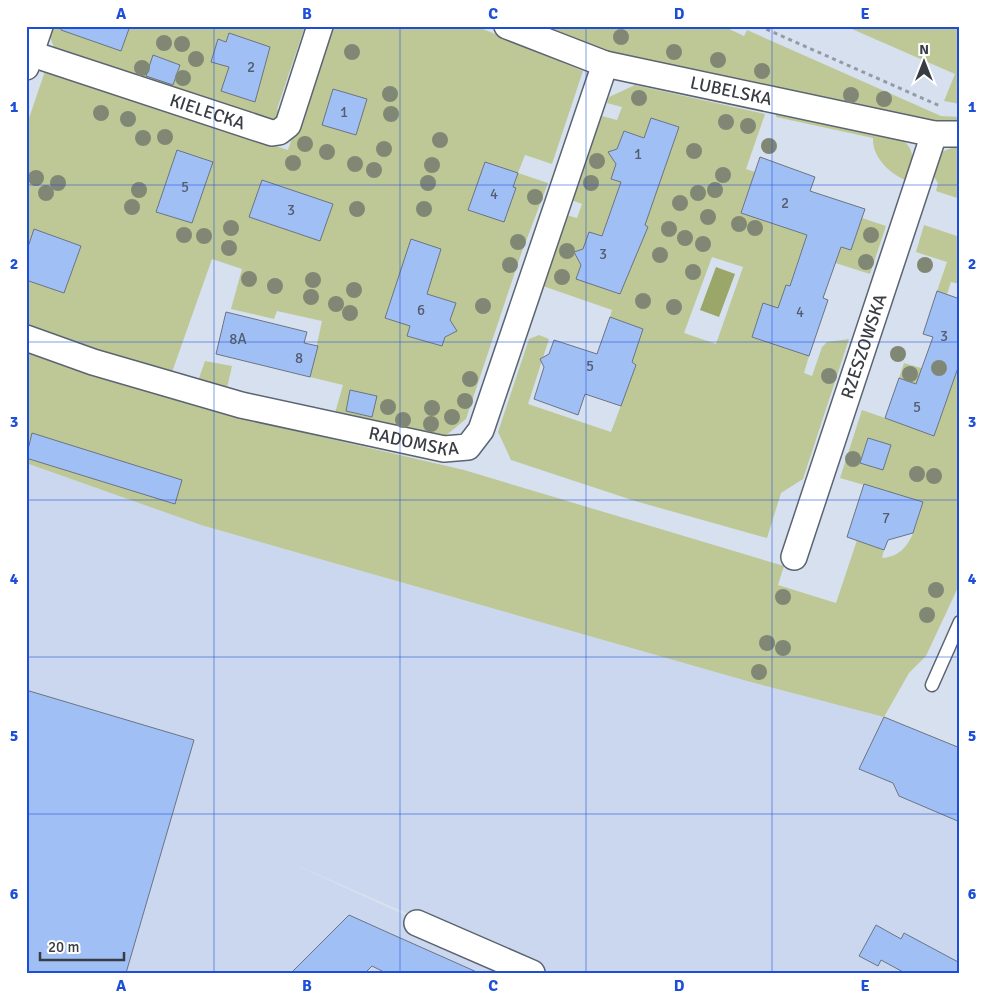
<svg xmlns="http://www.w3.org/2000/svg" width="986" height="999" font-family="Signika,sans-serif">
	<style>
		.built { fill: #cad7ee }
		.green { fill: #bec896; fill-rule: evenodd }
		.water { fill: #9ba669 }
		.building { fill: #a0c0f5; stroke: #6b7482 }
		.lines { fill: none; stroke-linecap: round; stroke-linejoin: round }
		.service-casing { stroke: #5b6471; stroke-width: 15 }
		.minor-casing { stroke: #5b6471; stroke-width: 28 }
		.path { stroke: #949ba6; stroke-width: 3; stroke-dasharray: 4 4; stroke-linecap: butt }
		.service { stroke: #fff; stroke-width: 12 }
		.minor { stroke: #fff; stroke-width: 25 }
		.tree { fill: #808875 }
		.grid { fill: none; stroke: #1d4ed8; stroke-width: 1; stroke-opacity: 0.55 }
		.labels { text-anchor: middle; stroke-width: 4.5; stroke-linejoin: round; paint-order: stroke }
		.number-label { font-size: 15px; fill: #535d70 }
		.street-label { font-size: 18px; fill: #393c43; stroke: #fff }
		.neatline { fill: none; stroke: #1d4ed8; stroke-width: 2 }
		.grid-label { font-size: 16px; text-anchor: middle; font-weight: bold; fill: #1d4ed8 }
	</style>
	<rect width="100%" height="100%" fill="#d6e0ef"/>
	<path class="built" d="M26,463L201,525L747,681L884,717L860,769L960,807V973H546L282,859L532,973H26Z"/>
	<g class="green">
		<path d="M51,26H305L277,109L283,113L274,121L171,91L172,86L146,78L144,82L56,52L49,35Z"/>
		<path d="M328,26H476L583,71L552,164L525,155L518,173L548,183L520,257L466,419L444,437L335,413L343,385L310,377L322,321L277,311L274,319L231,309L242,269L212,259L171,375L26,329V127L45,71L288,150Z"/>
		<path d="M534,26H723L744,36L747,30L941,116L960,117V124L934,125L626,58Z"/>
		<path d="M845,26H960V104L944,101L955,74Z"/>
		<path d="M635,85L765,114L746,169L755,172L741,213L851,250L862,218L886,226L870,274L801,252L790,286L778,308L763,304L752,337L809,356L804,373L812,376L822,347L827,342L849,339L803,479L781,493L767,538L635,501L511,460L498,432L529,339L539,335L549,339L528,404L611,432L636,365L632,362L643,329L610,317L612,310L540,285L566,215L577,218L582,204L571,200L602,116L617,120L622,107L607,103L609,97ZM712,257L743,267L716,344L684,333Z"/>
		<path d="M776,113L904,141C917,153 912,166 908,181C891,175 872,158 873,138L776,117Z"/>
		<path d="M960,145V199L936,191L938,183L931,172L941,152Z"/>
		<path d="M924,225L960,237V284L951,282L947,294L937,291L947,262L916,252Z"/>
		<path d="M26,347L228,415L464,470L784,566L778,585L836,603L857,540L884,550L882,558C912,556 915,526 923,502L840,478L862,410L934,435L948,395L899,378L904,363L928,370L960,360V583L926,656L909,673L884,717L747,681L201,525L26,463Z"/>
		<path d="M205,361L232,366L227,388L198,381Z"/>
	</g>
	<path class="water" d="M716,267L735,274L719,317L700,310Z"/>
	<g class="building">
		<path d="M61,26H130L121,51L61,30Z"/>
		<path d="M229,33L270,47L255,102L221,91L229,67L211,62L218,39L226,42Z"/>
		<path d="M153,55L180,65L173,85L146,76Z"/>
		<path d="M333,89L367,99L356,135L322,125Z"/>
		<path d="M651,118L679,127L645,225L648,227L620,294L576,279L581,265L574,252L583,249L589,232L602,236L621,182L611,179L616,164L608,152L617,149L624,131L644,138Z"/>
		<path d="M177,150L213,162L192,223L156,212Z"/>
		<path d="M760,157L815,177L810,191L865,209L851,250L841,247L823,298L828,300L809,356L752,337L763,303L778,308L786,285L790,286L807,235L741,213Z"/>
		<path d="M485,162L518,173L513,187L516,188L504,222L468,210Z"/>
		<path d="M262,180L333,204L320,241L249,217Z"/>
		<path d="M34,229L81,246L64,293L26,280V253Z"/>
		<path d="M411,239L441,249L427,294L456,303L450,320L457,331L445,337L442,346L407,336L410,326L385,318Z"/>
		<path d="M937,291L960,299V362L934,436L885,418L899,378L916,384L933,337L923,334Z"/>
		<path d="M226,312L307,332L304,343L318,346L310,377L216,354Z"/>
		<path d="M610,317L643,329L632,362L636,365L621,406L585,394L578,415L534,399L544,367L540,359L549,354L554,340L597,354Z"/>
		<path d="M350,390L377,396L372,417L346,411Z"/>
		<path d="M32,433L182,480L175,504L26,458Z"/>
		<path d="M868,438L891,445L883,470L860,463Z"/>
		<path d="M864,484L923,502L913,533L888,540L884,550L847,537Z"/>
		<path d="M26,690L194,740L126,973H26Z"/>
		<path d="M884,717L960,748V822L899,796L893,783L859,769Z"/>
		<path d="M349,915L389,933L479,973H386L372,966L365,973H291Z"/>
		<path d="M876,925L901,939L904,933L960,963V973H905L881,960L878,966L859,956Z"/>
	</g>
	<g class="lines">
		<defs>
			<path id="service" d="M932,685L960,622"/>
			<g id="minor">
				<path id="s1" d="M507,26L605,64L934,134H960"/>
				<path id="s2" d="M26,52L272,133L279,132L288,125L320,26"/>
				<path d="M26,67L40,26"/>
				<path id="s3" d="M26,338L93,362L241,405L444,449L468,447L481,430L605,64"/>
				<path id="s4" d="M794,557L934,134"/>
				<path d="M417,923L532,973"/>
			</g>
		</defs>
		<use href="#service" class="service-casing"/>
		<use href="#minor" class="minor-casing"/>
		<path class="path" d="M759,26L940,106"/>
		<use href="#service" class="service"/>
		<use href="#minor" class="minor"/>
	</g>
	<g class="tree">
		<circle cx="621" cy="37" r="8"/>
		<circle cx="164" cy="43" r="8"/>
		<circle cx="182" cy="44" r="8"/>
		<circle cx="352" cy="52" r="8"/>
		<circle cx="674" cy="52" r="8"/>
		<circle cx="196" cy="59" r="8"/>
		<circle cx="718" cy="60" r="8"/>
		<circle cx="142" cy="68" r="8"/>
		<circle cx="762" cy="71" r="8"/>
		<circle cx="183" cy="78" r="8"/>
		<circle cx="390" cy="94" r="8"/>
		<circle cx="851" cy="95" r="8"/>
		<circle cx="639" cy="98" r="8"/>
		<circle cx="884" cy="99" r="8"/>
		<circle cx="101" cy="113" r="8"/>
		<circle cx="391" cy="114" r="8"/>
		<circle cx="128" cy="119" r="8"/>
		<circle cx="726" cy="122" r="8"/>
		<circle cx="748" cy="126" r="8"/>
		<circle cx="165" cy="137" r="8"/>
		<circle cx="143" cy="138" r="8"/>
		<circle cx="440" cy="140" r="8"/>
		<circle cx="305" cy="144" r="8"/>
		<circle cx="769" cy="146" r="8"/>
		<circle cx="384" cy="149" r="8"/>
		<circle cx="694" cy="151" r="8"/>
		<circle cx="327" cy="152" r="8"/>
		<circle cx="597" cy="161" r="8"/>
		<circle cx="293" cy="163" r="8"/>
		<circle cx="355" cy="164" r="8"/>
		<circle cx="432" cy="165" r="8"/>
		<circle cx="374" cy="170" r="8"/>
		<circle cx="723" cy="175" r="8"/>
		<circle cx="36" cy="178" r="8"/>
		<circle cx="58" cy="183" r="8"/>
		<circle cx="428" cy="183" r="8"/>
		<circle cx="591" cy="183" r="8"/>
		<circle cx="139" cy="190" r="8"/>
		<circle cx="715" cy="190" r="8"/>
		<circle cx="46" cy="193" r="8"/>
		<circle cx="698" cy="193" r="8"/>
		<circle cx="535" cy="197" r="8"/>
		<circle cx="680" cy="203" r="8"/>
		<circle cx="132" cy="207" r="8"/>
		<circle cx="357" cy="209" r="8"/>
		<circle cx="424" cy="209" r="8"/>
		<circle cx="708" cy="217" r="8"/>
		<circle cx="739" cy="224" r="8"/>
		<circle cx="231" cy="228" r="8"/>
		<circle cx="755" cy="228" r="8"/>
		<circle cx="669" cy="229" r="8"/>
		<circle cx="184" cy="235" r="8"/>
		<circle cx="871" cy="235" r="8"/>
		<circle cx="204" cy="236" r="8"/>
		<circle cx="685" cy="238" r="8"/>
		<circle cx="518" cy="242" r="8"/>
		<circle cx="703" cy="244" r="8"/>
		<circle cx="229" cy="248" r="8"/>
		<circle cx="567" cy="251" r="8"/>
		<circle cx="660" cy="255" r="8"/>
		<circle cx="866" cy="262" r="8"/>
		<circle cx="510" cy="265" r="8"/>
		<circle cx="925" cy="265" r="8"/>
		<circle cx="693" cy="272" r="8"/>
		<circle cx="562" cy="277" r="8"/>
		<circle cx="249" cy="279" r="8"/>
		<circle cx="313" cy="280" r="8"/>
		<circle cx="275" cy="286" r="8"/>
		<circle cx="354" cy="290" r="8"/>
		<circle cx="311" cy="297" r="8"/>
		<circle cx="643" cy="301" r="8"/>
		<circle cx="336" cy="304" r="8"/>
		<circle cx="483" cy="306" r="8"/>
		<circle cx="674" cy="307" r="8"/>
		<circle cx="350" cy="313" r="8"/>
		<circle cx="898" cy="354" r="8"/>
		<circle cx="939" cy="368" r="8"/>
		<circle cx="910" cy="374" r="8"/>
		<circle cx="829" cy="376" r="8"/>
		<circle cx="470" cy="379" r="8"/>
		<circle cx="465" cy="401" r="8"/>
		<circle cx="388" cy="407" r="8"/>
		<circle cx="432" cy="408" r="8"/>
		<circle cx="452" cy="417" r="8"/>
		<circle cx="403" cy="420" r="8"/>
		<circle cx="431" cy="424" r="8"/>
		<circle cx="853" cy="459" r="8"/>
		<circle cx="917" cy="474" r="8"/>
		<circle cx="934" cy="476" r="8"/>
		<circle cx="936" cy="590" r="8"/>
		<circle cx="783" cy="597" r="8"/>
		<circle cx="927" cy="615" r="8"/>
		<circle cx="767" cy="643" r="8"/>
		<circle cx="783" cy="648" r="8"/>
		<circle cx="759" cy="672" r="8"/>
	</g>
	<path class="grid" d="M214,26V973M400,26V973M586,26V973M772,26V973M26,185H960M26,342H960M26,500H960M26,657H960M26,814H960"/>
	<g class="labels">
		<g class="number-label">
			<text x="251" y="72">2</text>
			<text x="344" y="117">1</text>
			<text x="638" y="159">1</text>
			<text x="185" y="192">5</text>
			<text x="494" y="199">4</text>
			<text x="785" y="208">2</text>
			<text x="291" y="215">3</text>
			<text x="603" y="259">3</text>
			<text x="421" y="315">6</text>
			<text x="800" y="317">4</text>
			<text x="944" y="341">3</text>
			<text x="238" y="344">8A</text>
			<text x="299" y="363">8</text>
			<text x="590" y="371">5</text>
			<text x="917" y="412">5</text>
			<text x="886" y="523">7</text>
		</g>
		<g class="street-label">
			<text dy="6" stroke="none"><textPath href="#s1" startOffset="234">LUBELSKA</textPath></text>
			<text dy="6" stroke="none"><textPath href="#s2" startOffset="191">KIELECKA</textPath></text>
			<text dy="6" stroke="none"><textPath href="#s4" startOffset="222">RZESZOWSKA</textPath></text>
			<text dy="6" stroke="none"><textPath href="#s3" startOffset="402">RADOMSKA</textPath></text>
		</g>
	</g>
	<rect width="986" height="999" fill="none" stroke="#ffffff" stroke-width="55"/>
	<g transform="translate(924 62)" stroke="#ffffff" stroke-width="4" paint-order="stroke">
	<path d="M0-4L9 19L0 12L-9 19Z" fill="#393c43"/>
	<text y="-8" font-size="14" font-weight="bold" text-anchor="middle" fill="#393c43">N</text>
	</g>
	<path d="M40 952v8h84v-8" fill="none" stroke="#393c43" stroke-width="2.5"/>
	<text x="48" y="952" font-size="15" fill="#393c43" stroke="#ffffff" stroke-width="4" paint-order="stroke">20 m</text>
	<rect x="28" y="28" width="930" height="944" class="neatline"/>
	<g class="grid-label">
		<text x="121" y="19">A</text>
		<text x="307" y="19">B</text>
		<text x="493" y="19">C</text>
		<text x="679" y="19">D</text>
		<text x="865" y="19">E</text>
		<text x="14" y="112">1</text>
		<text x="972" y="112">1</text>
		<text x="14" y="269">2</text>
		<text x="972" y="269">2</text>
		<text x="14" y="427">3</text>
		<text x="972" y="427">3</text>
		<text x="14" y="584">4</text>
		<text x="972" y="584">4</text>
		<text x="14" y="741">5</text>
		<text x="972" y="741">5</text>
		<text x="14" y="899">6</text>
		<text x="972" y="899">6</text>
		<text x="121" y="991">A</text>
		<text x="307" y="991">B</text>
		<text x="493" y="991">C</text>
		<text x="679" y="991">D</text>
		<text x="865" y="991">E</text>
	</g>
</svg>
